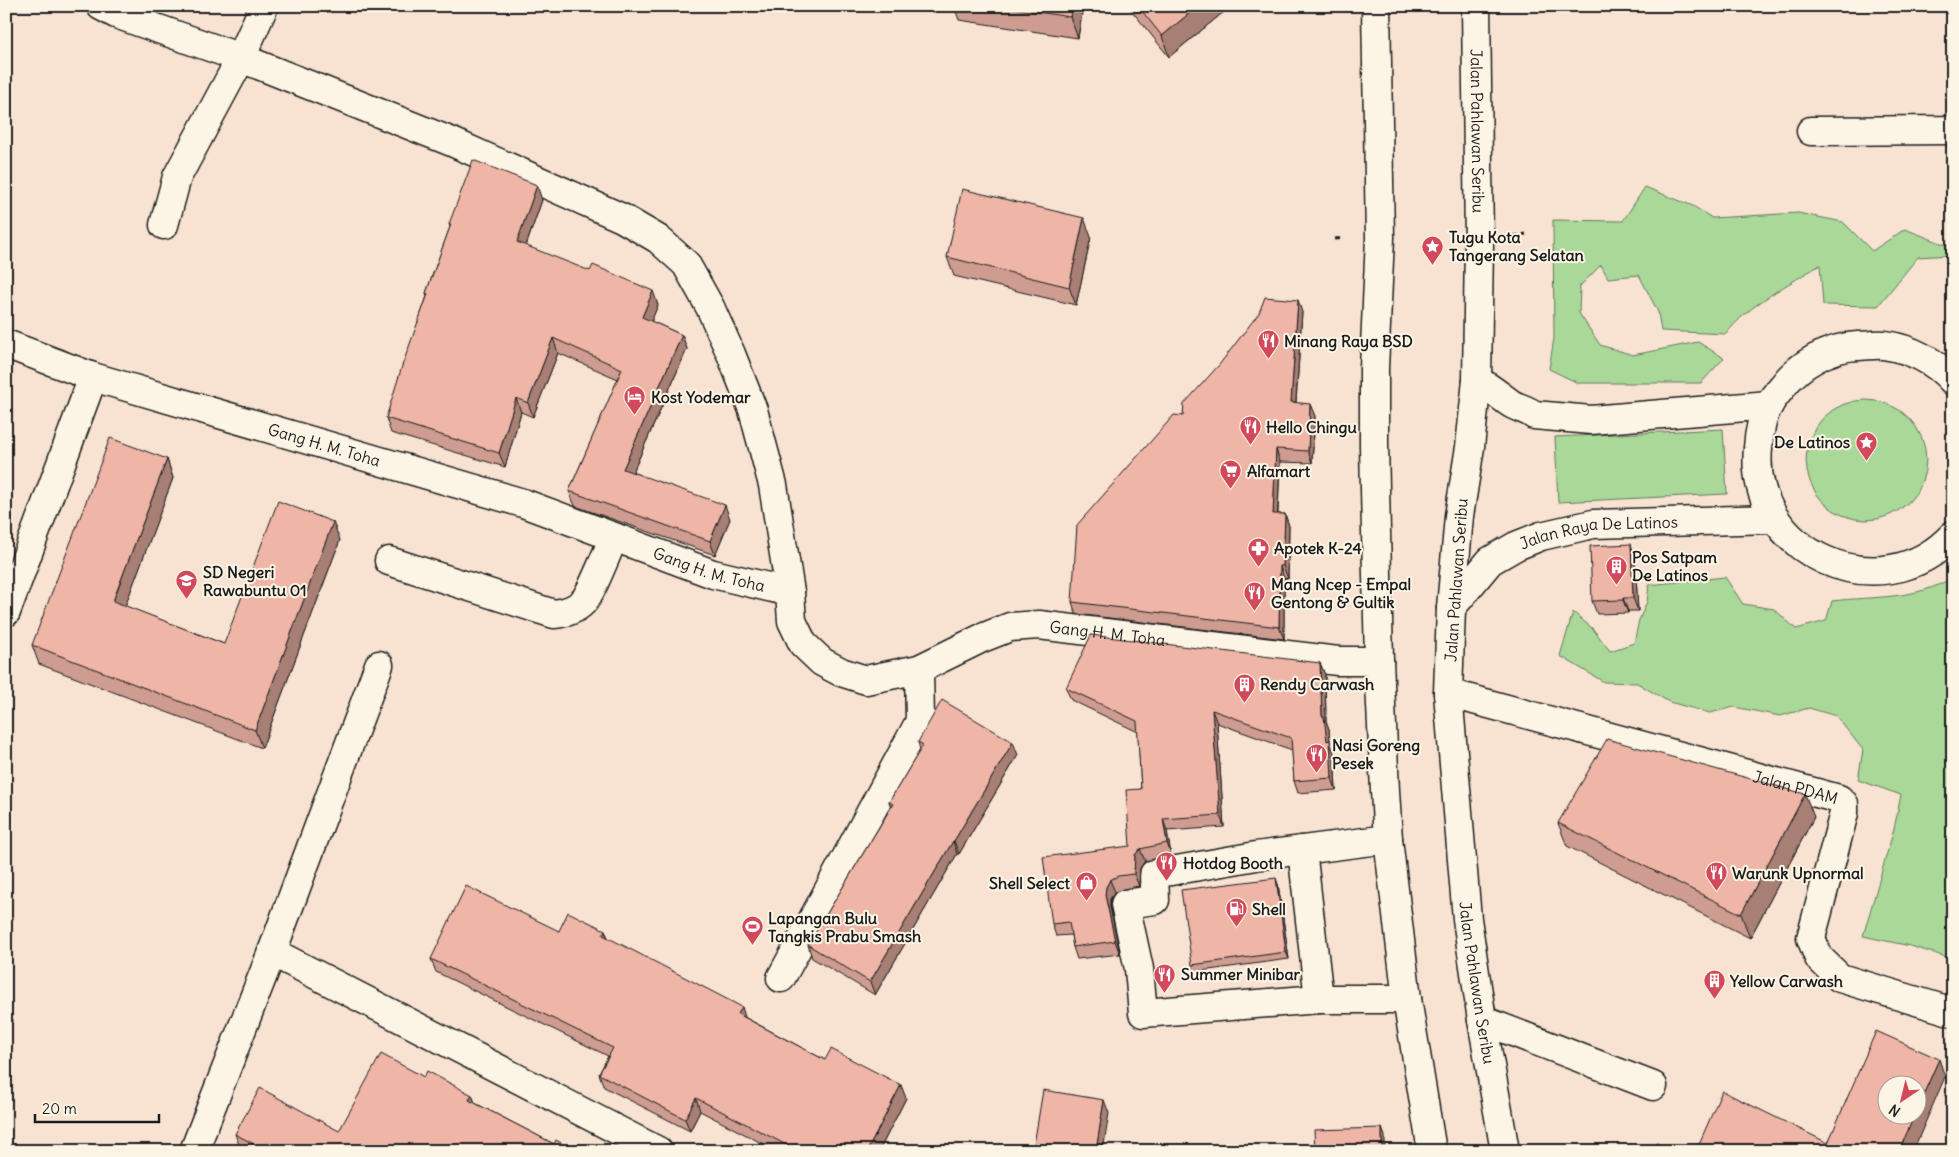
<svg xmlns="http://www.w3.org/2000/svg" width="1959" height="1157" font-family="Delius,sans-serif">
	<style>
		.green { fill: #a9d898; stroke: #627a5a }
		.lines { fill: none; stroke-linecap: round; stroke-linejoin: round }
		.minor-casing { stroke: #1c1c1c; stroke-width: 31 }
		.major-casing { stroke: #1c1c1c; stroke-width: 31 }
		.path { stroke: #1c1c1c; stroke-width: 3; stroke-dasharray: 5 4; stroke-linecap: butt }
		.minor { stroke: #fcf5e5; stroke-width: 28 }
		.major { stroke: #fcf5e5; stroke-width: 28 }
		.wall { fill: #ce9c90; stroke: #1c1c1c }
		.shaded-wall { fill: #a77f75; stroke: #1c1c1c }
		.building { fill: #efb5a7; stroke: #1c1c1c }
		.labels { text-anchor: middle; stroke-width: 4; stroke-linejoin: round; paint-order: stroke }
		.street-label { font-size: 16px; fill: #1c1c1c; stroke: #fcf5e5 }
		.poi-label { font-size: 16px; font-weight: bold; fill: #1c1c1c; stroke: #fcf5e5; text-anchor: start }
	</style>
	<rect width="100%" height="100%" fill="#f8e2d2"/>
	<filter id="ink" filterUnits="userSpaceOnUse"><feTurbulence type="fractalNoise" baseFrequency=".02" numOctaves="2"/><feDisplacementMap in="SourceGraphic" scale="10" xChannelSelector="R" yChannelSelector="G"/><feConvolveMatrix kernelMatrix="1 2 1 2 8 2 1 2 1" color-interpolation-filters="sRGB"/></filter>
	<g filter="url(#ink)">
		<g class="green">
			<path d="M1645,187L1693,206L1712,218L1798,213L1843,222L1872,251L1905,229L1951,247L1953,244V260L1950,255L1918,257L1878,306L1823,305L1820,265C1788,285 1749,304 1726,334L1661,331L1658,312L1639,275L1608,278L1601,265L1580,286L1579,313L1600,345L1633,355L1698,342L1724,358L1701,383H1578L1549,369L1554,338L1553,220L1623,221Z"/>
			<circle cx="1866" cy="460" r="60"/>
			<path d="M1723,429L1727,494L1558,502L1555,437Z"/>
			<path d="M1725,577L1743,604L1774,609L1796,629L1826,621L1832,601C1873,596 1918,600 1953,577V959L1910,946L1863,936L1894,829L1901,795L1858,780L1863,750L1836,716L1809,708L1780,716L1734,707L1710,713L1669,702L1637,683L1604,682L1560,656L1573,612L1593,629L1610,651L1634,643L1639,620L1647,602L1649,585Z"/>
		</g>
		<g class="lines">
			<defs>
				<g id="minor">
					<path d="M101,6L116,14L241,58L452,142L622,218L658,239L686,264L710,307L731,354L753,410L773,485L790,592"/>
					<path d="M1811,131L1950,130L1953,129"/>
					<path d="M164,225L177,177L241,58L264,6"/>
					<path id="s1" d="M6,344L93,377L523,503L713,574L790,592L792,621L803,644L822,662L841,672L866,680L919,669L982,638L1010,627L1039,625L1338,661H1379"/>
					<path d="M1477,380C1489,387 1499,395 1510,403C1517,408 1527,409 1534,415L1591,420L1769,405"/>
					<path d="M1953,381C1937,362 1909,348 1884,345C1875,344 1866,346 1857,346C1830,347 1799,364 1783,386C1778,392 1773,398 1769,404C1762,417 1759,433 1758,448C1748,553 1881,613 1953,535"/>
					<path d="M389,561L554,614C565,613 575,610 583,602C591,594 608,550 614,537"/>
					<path id="s2" d="M1451,608L1490,561L1516,546L1541,536L1593,524L1774,519"/>
					<path d="M6,612L93,377"/>
					<path id="s3" d="M1448,693L1839,799L1844,804V813L1811,938L1819,958L1840,978L1953,1012"/>
					<path d="M1388,839L1256,856L1154,874L1155,900L1125,904L1139,969L1143,1013L1319,999H1407"/>
					<path d="M1302,850L1319,999"/>
					<path d="M272,952L658,1151"/>
					<path d="M781,978L920,721L919,669"/>
					<path d="M1482,1020L1653,1086"/>
					<path d="M194,1151L272,952L379,665"/>
				</g>
				<g id="major">
					<path d="M1376,6L1380,238L1374,368V445L1379,661L1385,791L1388,839L1407,999L1432,1151"/>
					<path id="s4" d="M1476,6L1479,243L1477,380L1470,447L1459,516L1451,608L1448,693L1467,919L1482,1020L1505,1151"/>
				</g>
			</defs>
			<use href="#minor" class="minor-casing"/>
			<use href="#major" class="major-casing"/>
			<g class="path">
				<path d="M1514,236L1526,234"/>
				<path d="M1335,239L1344,238"/>
			</g>
			<use href="#minor" class="minor"/>
			<use href="#major" class="major"/>
		</g>
		<g class="wall">
			<path d="M954,6H1083L1078,38L959,20Z"/>
			<path d="M1128,6H1231L1169,57Z"/>
			<path d="M542,200L526,246L658,305L651,321L682,335L687,349L633,472L730,519L715,555L575,506L569,491L618,379L558,353L533,417L521,412L505,467L391,433L386,418L427,296L426,293L450,227L449,224Z"/>
			<path d="M1091,237L1076,305L954,276L947,257Z"/>
			<path d="M1302,312L1296,403L1315,416L1312,463L1280,462L1278,514H1285L1289,526L1288,579L1284,578V639L1076,614L1072,602L1183,416Z"/>
			<path d="M167,459L173,478L125,606L224,644L340,540L262,748L39,664L32,645Z"/>
			<path d="M1635,557L1638,611H1628V613L1597,614L1592,601Z"/>
			<path d="M1320,663L1325,675L1326,721L1329,729L1330,742L1334,753L1336,790L1298,793L1294,781L1292,750L1217,723L1224,827L1167,831L1171,855L1145,861L1140,868L1139,886L1123,889L1115,892L1110,899V907L1120,954L1077,959L1073,947L1071,935L1056,936L1052,924L1130,846L1141,789L1138,732L1071,700L1066,688Z"/>
			<path d="M918,742L1018,755L959,854H957L875,995L812,958L808,945L891,807L889,802L920,750Z"/>
			<path d="M1814,817L1750,938L1567,846L1558,823Z"/>
			<path d="M1278,884L1289,959L1194,972L1192,965Z"/>
			<path d="M605,930L608,938L746,1018L825,1060L906,1098L879,1151H777L700,1111L690,1131L604,1087L599,1074L608,1056L436,972L431,959L559,931Z"/>
			<path d="M424,1077L472,1095L475,1103L554,1144L575,1151H248L240,1147L235,1134L339,1131Z"/>
		</g>
		<g class="shaded-wall">
			<path d="M1072,6H1083L1078,38L1070,17Z"/>
			<path d="M1198,6H1231L1169,57L1162,36Z"/>
			<path d="M537,185L542,200L522,257L517,242Z"/>
			<path d="M1084,218L1091,237L1076,305L1069,287Z"/>
			<path d="M653,291L658,305L647,332L642,317Z"/>
			<path d="M1298,300L1302,312L1295,414L1291,402Z"/>
			<path d="M682,335L687,349L628,483L623,469Z"/>
			<path d="M553,338L558,353L533,417L528,403Z"/>
			<path d="M516,398L521,412L505,467L499,453Z"/>
			<path d="M1310,404L1315,416L1312,463L1308,451Z"/>
			<path d="M1276,449L1280,462L1277,526L1273,514Z"/>
			<path d="M167,459L173,478L120,620L113,601Z"/>
			<path d="M725,505L730,519L715,555L710,541Z"/>
			<path d="M1285,514L1289,526L1288,579L1283,566Z"/>
			<path d="M333,522L340,540L262,748L255,730Z"/>
			<path d="M1631,544L1635,557L1638,611L1633,598Z"/>
			<path d="M1280,566L1284,578V639L1279,627Z"/>
			<path d="M1623,598L1628,611V613L1623,600Z"/>
			<path d="M1320,663L1325,675L1326,721L1329,729L1330,742L1334,753L1336,790L1332,778L1327,741L1322,716Z"/>
			<path d="M1212,710L1217,723L1224,827L1220,815Z"/>
			<path d="M1013,742L1018,755L959,854L954,841Z"/>
			<path d="M1805,794L1814,817L1750,938L1741,914Z"/>
			<path d="M1163,819L1167,831L1171,855L1167,843Z"/>
			<path d="M953,841L957,854L875,995L870,982Z"/>
			<path d="M1140,849L1145,861L1140,868L1139,886L1134,874L1135,855Z"/>
			<path d="M1276,878L1278,884L1289,959L1286,952Z"/>
			<path d="M1110,880L1115,892L1110,899V907L1120,954L1115,941L1105,895L1106,887Z"/>
			<path d="M605,930L610,943L603,935Z"/>
			<path d="M742,1007L746,1020L738,1014Z"/>
			<path d="M1939,1059L1945,1077L1913,1151H1899L1915,1114H1916V1111Z"/>
			<path d="M901,1085L906,1098L879,1151H867Z"/>
			<path d="M472,1095L477,1108L469,1100Z"/>
			<path d="M696,1098L700,1111L690,1131L685,1119Z"/>
			<path d="M1104,1100L1109,1113L1103,1151H1096Z"/>
			<path d="M1382,1128L1385,1136V1151H1382Z"/>
		</g>
		<g class="building">
			<path d="M1000,6H1072L1070,17Z"/>
			<path d="M1138,6H1198L1162,36Z"/>
			<path d="M473,160L537,185L517,242L590,271L593,265L653,291L642,317L682,335L623,469L725,505L710,541L569,491L622,369L553,338L528,403L516,398L499,453L386,418L402,366L428,294L426,293L451,224H449Z"/>
			<path d="M962,189L1084,218L1069,287L947,257Z"/>
			<path d="M1265,297L1298,300L1291,402L1310,404L1308,451L1276,449L1273,514H1285L1283,566H1280L1279,627L1072,602L1077,525L1174,415L1183,416L1184,404L1219,365L1259,313Z"/>
			<path d="M110,438L167,459L113,601L224,644L278,501L333,522L255,730L32,645Z"/>
			<path d="M1631,544L1633,598H1623V600L1592,601L1590,546Z"/>
			<path d="M1091,635L1320,663L1322,716L1324,717L1327,741L1330,740L1332,778L1294,781L1291,738L1212,710L1220,815L1163,819L1167,843L1140,849L1135,855L1134,874L1118,876L1110,880L1106,887L1105,895L1115,941L1073,947L1069,922L1052,924L1043,857L1130,846L1126,790L1141,789L1137,721L1066,688Z"/>
			<path d="M942,700L1013,742L954,841H953L870,982L808,945L893,804L889,802L923,745L918,742Z"/>
			<path d="M1607,739L1805,794L1741,914L1558,823Z"/>
			<path d="M1276,878L1286,952L1192,965L1181,890Z"/>
			<path d="M466,886L559,931L568,912L605,930L603,935L742,1007L738,1014L825,1060L831,1049L901,1085L867,1151H798L696,1098L685,1119L599,1074L613,1048L431,959Z"/>
			<path d="M1876,1031L1939,1059L1916,1111V1084H1886V1114H1915L1899,1151H1696L1722,1091L1828,1143Z"/>
			<path d="M381,1054L424,1077L427,1071L472,1095L469,1100L554,1144L556,1140L575,1151H267L235,1134L260,1088L339,1131Z"/>
			<path d="M1043,1090L1104,1100L1096,1151H1033Z"/>
			<path d="M1382,1128V1151H1315L1314,1130Z"/>
			<path d="M1656,1143L1675,1151H1653Z"/>
		</g>
	</g>
	<defs>
		<symbol id="sight-pin" viewBox="-11 -11 22 30"><path d="M0 17L-7.5 6A9.5 9.5 0 1 1 7.5 6Z" fill="#d1495b" stroke="#fcf5e5"/><path d="M0-6L1.8-2.2L6-1.7L2.9 1.2L3.7 5.4L0 3.3L-3.7 5.4L-2.9 1.2L-6-1.7L-1.8-2.2Z" fill="#fff"/></symbol>
		<symbol id="restaurant-pin" viewBox="-11 -11 22 30"><path d="M0 17L-7.5 6A9.5 9.5 0 1 1 7.5 6Z" fill="#d1495b" stroke="#fcf5e5"/><path d="M-5-6h1v4h1v-4h1v4h1v-4h1v5L-1.5 .5V6h-2V.5L-5-1ZM5-6V6H3V1.5H1.5Q1.5-4 5-6Z" fill="#fff"/></symbol>
		<symbol id="hotel-pin" viewBox="-11 -11 22 30"><path d="M0 17L-7.5 6A9.5 9.5 0 1 1 7.5 6Z" fill="#d1495b" stroke="#fcf5e5"/><path d="M-6-4.5h1.5V1H6V5H4.5V3h-9V5H-6ZM-4 0a1.8 1.8 0 1 1 3.6 0ZM.5 0V-2.5h3Q6-2.5 6 0Z" fill="#fff"/></symbol>
		<symbol id="supermarket-pin" viewBox="-11 -11 22 30"><path d="M0 17L-7.5 6A9.5 9.5 0 1 1 7.5 6Z" fill="#d1495b" stroke="#fcf5e5"/><path d="M-6-5.5h2.5l.6 2H6L4.5 2H-2.5L-4.4-4H-6ZM-1.5 3.2a1.3 1.3 0 1 0 .1 0ZM3 3.2a1.3 1.3 0 1 0 .1 0Z" fill="#fff"/></symbol>
		<symbol id="pharmacy-pin" viewBox="-11 -11 22 30"><path d="M0 17L-7.5 6A9.5 9.5 0 1 1 7.5 6Z" fill="#d1495b" stroke="#fcf5e5"/><path d="M-2-6h4v4h4v4h-4v4h-4v-4h-4v-4h4Z" fill="#fff"/></symbol>
		<symbol id="building-pin" viewBox="-11 -11 22 30"><path d="M0 17L-7.5 6A9.5 9.5 0 1 1 7.5 6Z" fill="#d1495b" stroke="#fcf5e5"/><path d="M-4-6H4V6H1V3H-1V6H-4ZM-2.5-4.3h1.7v1.8h-1.7ZM.8-4.3h1.7v1.8H.8ZM-2.5-1h1.7V.8h-1.7ZM.8-1h1.7V.8H.8Z" fill="#fff"/></symbol>
		<symbol id="school-pin" viewBox="-11 -11 22 30"><path d="M0 17L-7.5 6A9.5 9.5 0 1 1 7.5 6Z" fill="#d1495b" stroke="#fcf5e5"/><path d="M0-5L7-2L0 1L-7-2ZM-4 1L0 2.5L4 1V4Q0 6-4 4Z" fill="#fff"/></symbol>
		<symbol id="shop-pin" viewBox="-11 -11 22 30"><path d="M0 17L-7.5 6A9.5 9.5 0 1 1 7.5 6Z" fill="#d1495b" stroke="#fcf5e5"/><path d="M-5-2.5h2.3a2.7 3.5 0 0 1 5.4 0H5L5.5 6h-11ZM-1.5-2.5h3a1.5 2.3 0 0 0-3 0Z" fill="#fff"/></symbol>
		<symbol id="fuel-pin" viewBox="-11 -11 22 30"><path d="M0 17L-7.5 6A9.5 9.5 0 1 1 7.5 6Z" fill="#d1495b" stroke="#fcf5e5"/><path d="M-5.5-6h7V0h2V4h1.3V-2.5L3-4.5l.8-.8L6-3V5H2.5V1h-1V6h-7ZM-4.2-4.7v3.2H.2V-4.7Z" fill="#fff"/></symbol>
		<symbol id="stadium-pin" viewBox="-11 -11 22 30"><path d="M0 17L-7.5 6A9.5 9.5 0 1 1 7.5 6Z" fill="#d1495b" stroke="#fcf5e5"/><path d="M0-5a6.5 5 0 1 0 0 10a6.5 5 0 1 0 0-10ZM-3.5-1.8h7v3.6h-7Z" fill="#fff"/></symbol>
	</defs>
	<g fill-rule="evenodd">
		<use href="#sight-pin" x="1420" y="234" width="25" height="34"/>
		<use href="#restaurant-pin" x="1256" y="328" width="25" height="34"/>
		<use href="#hotel-pin" x="622" y="384" width="25" height="34"/>
		<use href="#restaurant-pin" x="1238" y="414" width="25" height="34"/>
		<use href="#sight-pin" x="1854" y="430" width="25" height="34"/>
		<use href="#supermarket-pin" x="1218" y="458" width="25" height="34"/>
		<use href="#pharmacy-pin" x="1246" y="536" width="25" height="34"/>
		<use href="#building-pin" x="1604" y="554" width="25" height="34"/>
		<use href="#school-pin" x="174" y="568" width="25" height="34"/>
		<use href="#restaurant-pin" x="1242" y="580" width="25" height="34"/>
		<use href="#building-pin" x="1232" y="672" width="25" height="34"/>
		<use href="#restaurant-pin" x="1304" y="742" width="25" height="34"/>
		<use href="#restaurant-pin" x="1154" y="850" width="25" height="34"/>
		<use href="#restaurant-pin" x="1704" y="860" width="25" height="34"/>
		<use href="#shop-pin" x="1074" y="870" width="25" height="34"/>
		<use href="#fuel-pin" x="1224" y="896" width="25" height="34"/>
		<use href="#stadium-pin" x="740" y="914" width="25" height="34"/>
		<use href="#restaurant-pin" x="1152" y="962" width="25" height="34"/>
		<use href="#building-pin" x="1702" y="968" width="25" height="34"/>
	</g>
	<g class="labels">
		<g class="street-label">
			<text dy="6" stroke="none"><textPath href="#s4" startOffset="125">Jalan Pahlawan Seribu</textPath></text>
			<text dy="6" stroke="none"><textPath href="#s1" startOffset="334">Gang H. M. Toha</textPath></text>
			<text dy="6" stroke="none"><textPath href="#s2" startOffset="176">Jalan Raya De Latinos</textPath></text>
			<text dy="6" stroke="none"><textPath href="#s1" startOffset="739">Gang H. M. Toha</textPath></text>
			<text transform="translate(1456 580) rotate(-86)" y="6">Jalan Pahlawan Seribu</text>
			<text dy="6" stroke="none"><textPath href="#s1" startOffset="1204">Gang H. M. Toha</textPath></text>
			<text dy="6" stroke="none"><textPath href="#s3" startOffset="360">Jalan PDAM</textPath></text>
			<text dy="6" stroke="none"><textPath href="#s4" startOffset="980">Jalan Pahlawan Seribu</textPath></text>
		</g>
		<g class="poi-label">
			<text x="1449" y="243">Tugu Kota<tspan x="1449" dy="18">Tangerang Selatan</tspan></text>
			<text x="1284" y="347">Minang Raya BSD</text>
			<text x="651" y="403">Kost Yodemar</text>
			<text x="1266" y="433">Hello Chingu</text>
			<text x="1850" y="448" text-anchor="end">De Latinos</text>
			<text x="1247" y="477">Alfamart</text>
			<text x="1274" y="554">Apotek K-24</text>
			<text x="1632" y="563">Pos Satpam<tspan x="1632" dy="18">De Latinos</tspan></text>
			<text x="203" y="578">SD Negeri<tspan x="203" dy="18">Rawabuntu 01</tspan></text>
			<text x="1271" y="590">Mang Ncep - Empal<tspan x="1271" dy="18">Gentong &amp; Gultik</tspan></text>
			<text x="1260" y="690">Rendy Carwash</text>
			<text x="1332" y="751">Nasi Goreng<tspan x="1332" dy="18">Pesek</tspan></text>
			<text x="1183" y="869">Hotdog Booth</text>
			<text x="1732" y="879">Warunk Upnormal</text>
			<text x="1070" y="889" text-anchor="end">Shell Select</text>
			<text x="1252" y="915">Shell</text>
			<text x="768" y="924">Lapangan Bulu<tspan x="768" dy="18">Tangkis Prabu Smash</tspan></text>
			<text x="1181" y="980">Summer Minibar</text>
			<text x="1730" y="987">Yellow Carwash</text>
		</g>
	</g>
	<rect width="1959" height="1157" fill="none" stroke="#fcf5e5" stroke-width="25"/>
	<rect x="12" y="12" width="1934" height="1132" fill="none" stroke="#1c1c1c" stroke-width="2" filter="url(#ink)"/>
	<g transform="translate(1902 1100) rotate(215)"><circle r="24" fill="#fcf5e5" stroke="#a29e95"/>
	<path d="M0-4L9 19L0 12L-9 19Z" fill="#d1495b"/>
	<text y="-8" font-size="14" font-weight="bold" text-anchor="middle" fill="#1c1c1c">N</text>
	</g>
	<path d="M35 1114v8h124v-8" fill="none" stroke="#1c1c1c" stroke-width="2.5"/>
	<text x="42" y="1114" font-size="15" fill="#1c1c1c" stroke="#fcf5e5" stroke-width="4" paint-order="stroke">20 m</text>
</svg>
